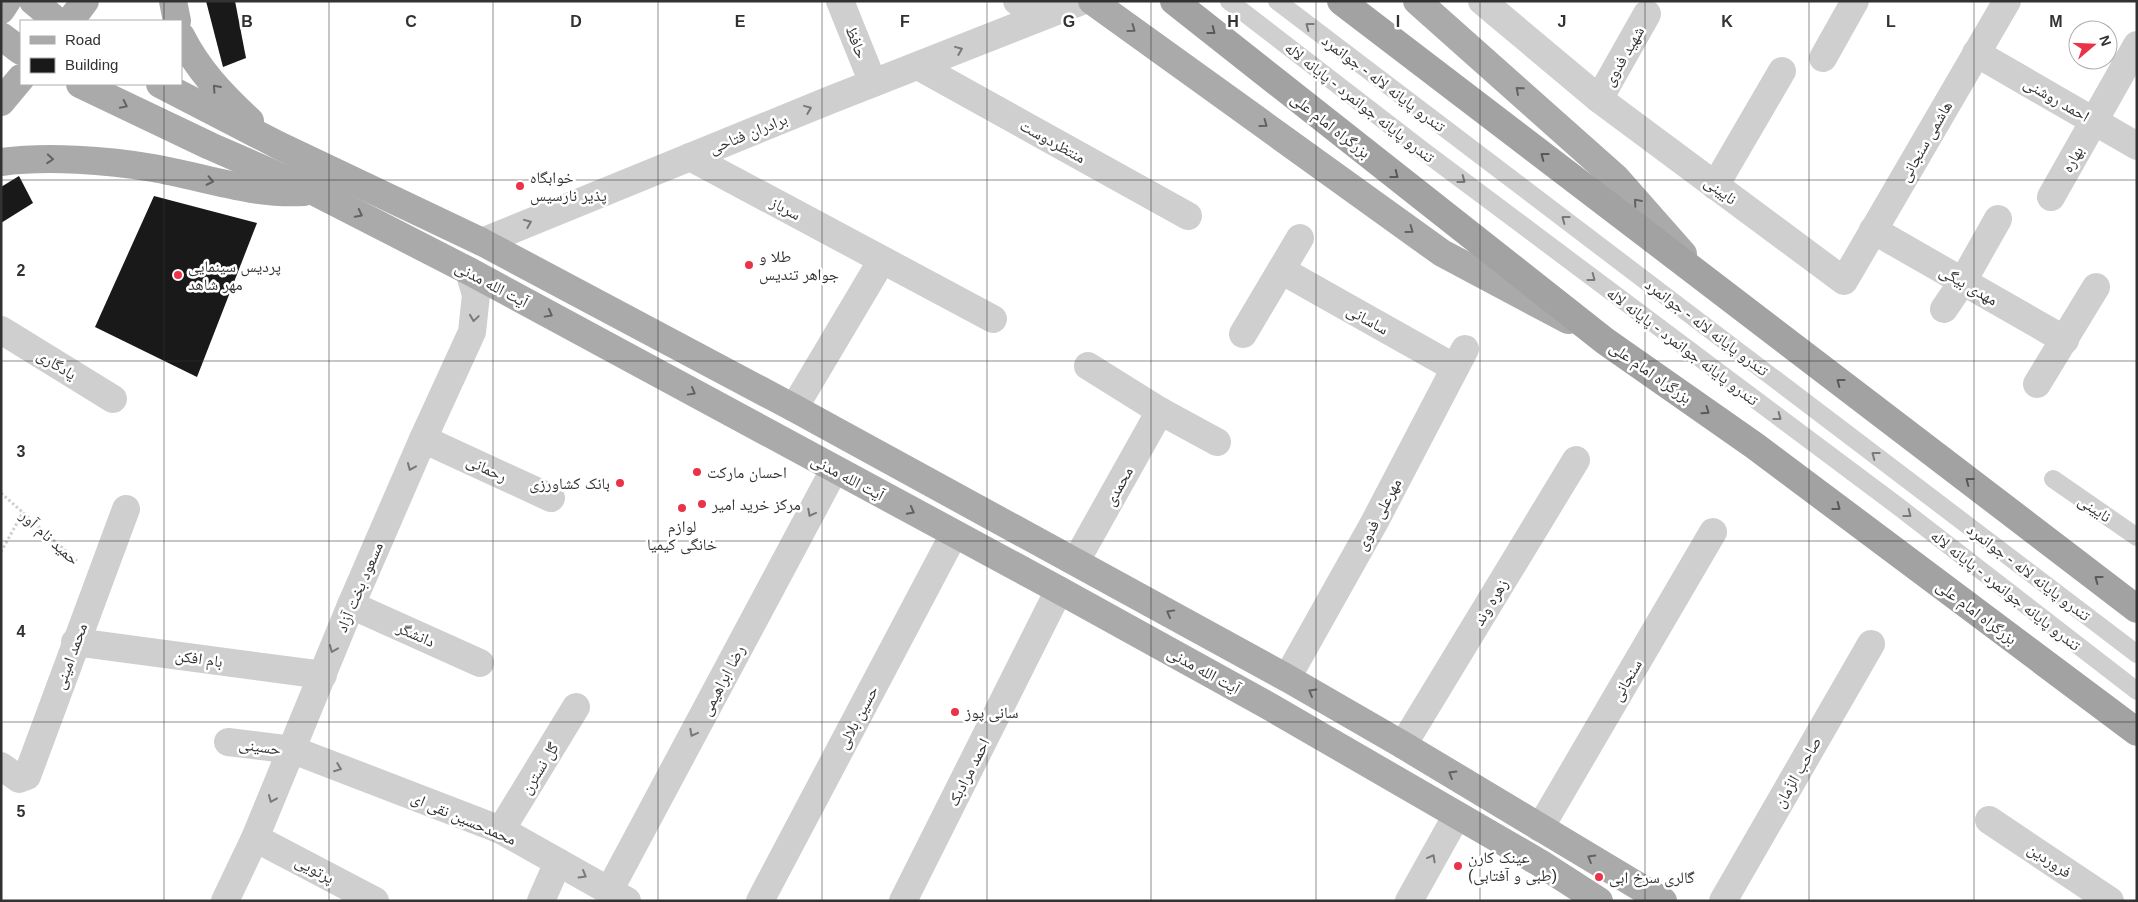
<svg xmlns="http://www.w3.org/2000/svg" width="2138" height="902" font-family="Helvetica,'Noto Naskh Arabic',sans-serif">
	<style>
		.building { fill: #191919 }
		.lines { fill: none; stroke-linecap: round; stroke-linejoin: round }
		.path { stroke: #cfcfcf; stroke-width: 3; stroke-dasharray: 2.5 2.5; stroke-linecap: butt }
		.service { stroke: #cfcfcf; stroke-width: 18 }
		.minor { stroke: #cfcfcf; stroke-width: 28 }
		.primary { stroke: #aaa; stroke-width: 28 }
		.trunk { stroke: #a2a2a2; stroke-width: 28 }
		.oneway { stroke: #797979 }
		.oneway2 { stroke: #626262 }
		.oneway3 { stroke: #595959 }
		.grid { fill: none; stroke: #323232; stroke-width: 1; stroke-opacity: 0.55 }
		.poi-dot { fill: #ea3248; stroke: #fff; stroke-width: 2 }
		.labels { text-anchor: middle; stroke-width: 5; stroke-linejoin: round; paint-order: stroke }
		.street-label { font-size: 16px; fill: #323232; stroke: #fff }
		.poi-label { font-size: 16px; fill: #323232; stroke: #fff; text-anchor: start }
		.grid-label { font-size: 16px; text-anchor: middle; font-weight: bold; fill: #323232; stroke: #fff; stroke-width: 5; stroke-linejoin: round; paint-order: stroke }
	</style>
	<rect width="100%" height="100%" fill="#fff"/>
	<g class="building">
		<path d="M206,1H235L246,58L223,67Z"/>
		<path d="M19,176L33,203L1,223V187Z"/>
		<path d="M154,196L257,223L197,377L95,327Z"/>
	</g>
	<g class="lines">
		<g class="path">
			<path d="M1,493L77,561"/>
			<path d="M1,552L23,512"/>
		</g>
		<g class="service">
			<path d="M1229,1L1426,153L1899,507L2137,691"/>
			<path d="M1277,1L2137,654"/>
			<path d="M2053,479L2137,537"/>
		</g>
		<g class="minor">
			<path d="M840,1L873,83"/>
			<path d="M1017,1L1038,18"/>
			<path d="M1482,1L1599,99L1844,281L2007,1"/>
			<path d="M1976,53L2137,146"/>
			<path d="M1823,58L1855,1"/>
			<path d="M918,66L1188,216"/>
			<path d="M1599,99L1647,14"/>
			<path d="M690,157L993,319"/>
			<path d="M1715,186L1782,71"/>
			<path d="M2051,197L2137,45"/>
			<path d="M1873,230L2065,340"/>
			<path d="M482,242L830,100L1082,1"/>
			<path d="M1281,270L1455,368"/>
			<path d="M1944,309L1963,281L1998,219"/>
			<path d="M1,330L113,399"/>
			<path d="M1243,334L1300,238"/>
			<path d="M1088,366L1160,411L1217,442"/>
			<path d="M2037,384L2096,287"/>
			<path d="M794,408L882,260"/>
			<path d="M423,439L551,498"/>
			<path d="M1076,561L1160,411"/>
			<path d="M351,605L480,663"/>
			<path d="M75,642L323,675"/>
			<path d="M1287,678L1374,523L1465,349"/>
			<path d="M228,742L293,750L501,830L627,901"/>
			<path d="M1403,745L1576,460"/>
			<path d="M1,766L19,779L27,776L126,509"/>
			<path d="M1989,820L2110,901"/>
			<path d="M1540,828L1713,532"/>
			<path d="M501,830L576,707"/>
			<path d="M255,838L375,901"/>
			<path d="M609,891L834,470"/>
			<path d="M225,901L255,838L351,605L423,439L472,332L476,295L469,271"/>
			<path d="M541,901L558,862"/>
			<path d="M760,901L954,534"/>
			<path d="M903,901L1059,590"/>
			<path d="M1409,901L1457,815"/>
			<path d="M1723,901L1871,644"/>
		</g>
		<g class="primary">
			<path d="M33,1L57,21"/>
			<path d="M173,1L177,21"/>
			<path d="M1092,1L1442,253L1568,320"/>
			<path d="M1417,1L1616,178L1683,254"/>
			<path d="M1,10L7,1"/>
			<path d="M70,21L85,1"/>
			<path d="M1,36L21,51"/>
			<path d="M181,36C198,70 222,95 250,121"/>
			<path d="M80,84L210,146L315,192L469,271L1059,590L1267,705L1540,863L1599,901"/>
			<path d="M160,84L278,145L482,242L794,408L1287,678L1403,745L1663,901"/>
			<path d="M1,102L21,78"/>
			<path d="M1,162C47,156 107,160 153,168C204,177 252,195 304,192"/>
		</g>
		<g class="trunk">
			<path d="M1174,1L1605,341L1755,446L2137,732"/>
			<path d="M1341,1L2137,609"/>
		</g>
	</g>
	<defs><path id="oneway-chevron" d="M-2-3.5L2.5 0L-2 3.5" fill="none" stroke-width="1.6" stroke-linecap="round" stroke-linejoin="round" transform="scale(1.25)"/></defs>
	<g class="oneway">
		<use href="#oneway-chevron" transform="translate(1309 26) rotate(-143)"/>
		<use href="#oneway-chevron" transform="translate(959 50) rotate(-22)"/>
		<use href="#oneway-chevron" transform="translate(808 109) rotate(-22)"/>
		<use href="#oneway-chevron" transform="translate(1462 180) rotate(37)"/>
		<use href="#oneway-chevron" transform="translate(1565 219) rotate(-143)"/>
		<use href="#oneway-chevron" transform="translate(528 223) rotate(-22)"/>
		<use href="#oneway-chevron" transform="translate(1592 278) rotate(37)"/>
		<use href="#oneway-chevron" transform="translate(474 318) rotate(98)"/>
		<use href="#oneway-chevron" transform="translate(1778 417) rotate(37)"/>
		<use href="#oneway-chevron" transform="translate(1875 455) rotate(-143)"/>
		<use href="#oneway-chevron" transform="translate(411 467) rotate(113)"/>
		<use href="#oneway-chevron" transform="translate(811 513) rotate(118)"/>
		<use href="#oneway-chevron" transform="translate(1908 514) rotate(38)"/>
		<use href="#oneway-chevron" transform="translate(333 649) rotate(112)"/>
		<use href="#oneway-chevron" transform="translate(693 733) rotate(118)"/>
		<use href="#oneway-chevron" transform="translate(338 768) rotate(21)"/>
		<use href="#oneway-chevron" transform="translate(272 799) rotate(113)"/>
		<use href="#oneway-chevron" transform="translate(1432 858) rotate(-61)"/>
		<use href="#oneway-chevron" transform="translate(583 875) rotate(30)"/>
	</g>
	<g class="oneway2">
		<use href="#oneway-chevron" transform="translate(1132 29) rotate(36)"/>
		<use href="#oneway-chevron" transform="translate(216 88) rotate(-132)"/>
		<use href="#oneway-chevron" transform="translate(1519 90) rotate(-139)"/>
		<use href="#oneway-chevron" transform="translate(124 105) rotate(26)"/>
		<use href="#oneway-chevron" transform="translate(1264 124) rotate(36)"/>
		<use href="#oneway-chevron" transform="translate(50 159) rotate(4)"/>
		<use href="#oneway-chevron" transform="translate(210 181) rotate(12)"/>
		<use href="#oneway-chevron" transform="translate(1637 202) rotate(-131)"/>
		<use href="#oneway-chevron" transform="translate(359 214) rotate(27)"/>
		<use href="#oneway-chevron" transform="translate(1410 230) rotate(36)"/>
		<use href="#oneway-chevron" transform="translate(549 314) rotate(29)"/>
		<use href="#oneway-chevron" transform="translate(692 392) rotate(29)"/>
		<use href="#oneway-chevron" transform="translate(911 511) rotate(28)"/>
		<use href="#oneway-chevron" transform="translate(1170 613) rotate(-151)"/>
		<use href="#oneway-chevron" transform="translate(1312 692) rotate(-150)"/>
		<use href="#oneway-chevron" transform="translate(1452 774) rotate(-149)"/>
		<use href="#oneway-chevron" transform="translate(1591 858) rotate(-149)"/>
	</g>
	<g class="oneway3">
		<use href="#oneway-chevron" transform="translate(1212 31) rotate(38)"/>
		<use href="#oneway-chevron" transform="translate(1544 156) rotate(-143)"/>
		<use href="#oneway-chevron" transform="translate(1395 175) rotate(38)"/>
		<use href="#oneway-chevron" transform="translate(1840 382) rotate(-143)"/>
		<use href="#oneway-chevron" transform="translate(1706 411) rotate(35)"/>
		<use href="#oneway-chevron" transform="translate(1969 481) rotate(-143)"/>
		<use href="#oneway-chevron" transform="translate(1837 507) rotate(37)"/>
		<use href="#oneway-chevron" transform="translate(2098 579) rotate(-143)"/>
	</g>
	<path class="grid" d="M164,1V21M329,1V901M493,1V901M658,1V901M822,1V901M987,1V901M1151,1V901M1316,1V901M1480,1V901M1645,1V901M1809,1V901M1974,1V901M164,84V901M1,180H2137M1,361H2137M1,541H2137M1,722H2137"/>
	<g class="poi-dot">
		<circle cx="520" cy="186" r="5"/>
		<circle cx="749" cy="265" r="5"/>
		<circle cx="178" cy="275" r="5"/>
		<circle cx="697" cy="472" r="5"/>
		<circle cx="620" cy="483" r="5"/>
		<circle cx="702" cy="504" r="5"/>
		<circle cx="682" cy="508" r="5"/>
		<circle cx="955" cy="712" r="5"/>
		<circle cx="1458" cy="866" r="5"/>
		<circle cx="1599" cy="877" r="5"/>
	</g>
	<g class="labels">
		<g class="street-label">
			<text transform="translate(857 42) rotate(68)" y="6">حافظ</text>
			<text transform="translate(1623 56) rotate(-60)" y="6">شهید فدوی</text>
			<text transform="translate(1384 83) rotate(37)" y="6">تندرو پایانه لاله - جوانمرد</text>
			<text transform="translate(2057 99) rotate(30)" y="6">احمد روشنی</text>
			<text transform="translate(1360 102) rotate(38)" y="6">تندرو پایانه جوانمرد - پایانه لاله</text>
			<text transform="translate(1331 125) rotate(38)" y="6">بزرگراه امام علی</text>
			<text transform="translate(748 133) rotate(-22)" y="6">برادران فتاحی</text>
			<text transform="translate(1053 141) rotate(29)" y="6">منتظردوست</text>
			<text transform="translate(1925 141) rotate(-60)" y="6">هاشمی سنجانی</text>
			<text transform="translate(2072 159) rotate(-60)" y="6">بهاره</text>
			<text transform="translate(1721 190) rotate(37)" y="6">نایینی</text>
			<text transform="translate(786 208) rotate(28)" y="6">سرباز</text>
			<text transform="translate(492 284) rotate(28)" y="6">آیت الله مدنی</text>
			<text transform="translate(1969 285) rotate(30)" y="6">مهدی بیگی</text>
			<text transform="translate(1368 319) rotate(29)" y="6">ساسانی</text>
			<text transform="translate(1707 327) rotate(37)" y="6">تندرو پایانه لاله - جوانمرد</text>
			<text transform="translate(1683 346) rotate(37)" y="6">تندرو پایانه جوانمرد - پایانه لاله</text>
			<text transform="translate(57 364) rotate(32)" y="6">یادگاری</text>
			<text transform="translate(1651 372) rotate(35)" y="6">بزرگراه امام علی</text>
			<text transform="translate(487 468) rotate(25)" y="6">رحمانی</text>
			<text transform="translate(848 477) rotate(28)" y="6">آیت الله مدنی</text>
			<text transform="translate(1118 486) rotate(-61)" y="6">محمدی</text>
			<text transform="translate(2095 508) rotate(34)" y="6">نایینی</text>
			<text transform="translate(1378 514) rotate(-62)" y="6">مهرعلی فدوی</text>
			<text transform="translate(50 537) rotate(42)" y="6">حمید نام آور</text>
			<text transform="translate(2029 572) rotate(37)" y="6">تندرو پایانه لاله - جوانمرد</text>
			<text transform="translate(359 587) rotate(-67)" y="6">مسعود بخت آزاد</text>
			<text transform="translate(2006 590) rotate(38)" y="6">تندرو پایانه جوانمرد - پایانه لاله</text>
			<text transform="translate(1490 602) rotate(-59)" y="6">زهره وند</text>
			<text transform="translate(1977 612) rotate(37)" y="6">بزرگراه امام علی</text>
			<text transform="translate(416 634) rotate(24)" y="6">دانشگر</text>
			<text transform="translate(70 656) rotate(-70)" y="6">محمد امینی</text>
			<text transform="translate(199 658) rotate(8)" y="6">بام افکن</text>
			<text transform="translate(1204 670) rotate(29)" y="6">آیت الله مدنی</text>
			<text transform="translate(722 680) rotate(-62)" y="6">رضا ابراهیمی</text>
			<text transform="translate(1626 680) rotate(-60)" y="6">سنجانی</text>
			<text transform="translate(857 717) rotate(-62)" y="6">حسین بلالی</text>
			<text transform="translate(260 746) rotate(8)" y="6">حسینی</text>
			<text transform="translate(539 768) rotate(-58)" y="6">گل نسترن</text>
			<text transform="translate(968 772) rotate(-63)" y="6">احمد مرادبک</text>
			<text transform="translate(1797 772) rotate(-60)" y="6">صاحب الزّمان</text>
			<text transform="translate(464 818) rotate(23)" y="6">محمدحسین نقی ای</text>
			<text transform="translate(2050 860) rotate(34)" y="6">فروردین</text>
			<text transform="translate(315 869) rotate(28)" y="6">پرتویی</text>
		</g>
		<g class="poi-label">
			<text x="530" y="183">خوابگاه<tspan x="530" dy="18">پذیر نارسیس</tspan></text>
			<text x="759" y="262">طلا و<tspan x="759" dy="18">جواهر تندیس</tspan></text>
			<text x="188" y="272">پردیس سینمایی<tspan x="188" dy="18">مهر شاهد</tspan></text>
			<text x="707" y="478">احسان مارکت</text>
			<text x="610" y="489" text-anchor="end">بانک کشاورزی</text>
			<text x="712" y="510">مرکز خرید امیر</text>
			<text x="682" y="532" text-anchor="middle">لوازم<tspan x="682" dy="18">خانگى کیمیا</tspan></text>
			<text x="965" y="718">سانی پوز</text>
			<text x="1468" y="863">عینک کارن<tspan x="1468" dy="18">(طبی و آفتابی)</tspan></text>
			<text x="1609" y="883">گالری سرخ ابی</text>
		</g>
	</g>
	<g class="grid-label">
		<text x="247" y="27">B</text>
		<text x="411" y="27">C</text>
		<text x="576" y="27">D</text>
		<text x="740" y="27">E</text>
		<text x="905" y="27">F</text>
		<text x="1069" y="27">G</text>
		<text x="1233" y="27">H</text>
		<text x="1398" y="27">I</text>
		<text x="1562" y="27">J</text>
		<text x="1727" y="27">K</text>
		<text x="1891" y="27">L</text>
		<text x="2056" y="27">M</text>
		<text x="21" y="276">2</text>
		<text x="21" y="457">3</text>
		<text x="21" y="637">4</text>
		<text x="21" y="817">5</text>
	</g>
	<rect width="2138" height="902" fill="none" stroke="#323232" stroke-width="5"/>
	<rect x="20" y="20" width="162" height="65" fill="#ffffff" stroke="#adadad"/>
	<rect x="30" y="36" width="25" height="8" fill="#aaaaaa" stroke="#adadad"/>
	<text x="65" y="45" font-size="15" fill="#323232">Road</text>
	<rect x="30" y="58" width="25" height="15" fill="#191919" stroke="#adadad"/>
	<text x="65" y="70" font-size="15" fill="#323232">Building</text>
	<g transform="translate(2093 45) rotate(71)"><circle r="24" fill="#ffffff" stroke="#adadad"/>
	<path d="M0-4L9 19L0 12L-9 19Z" fill="#ea3248"/>
	<text y="-8" font-size="14" font-weight="bold" text-anchor="middle" fill="#323232">N</text>
	</g>
</svg>
